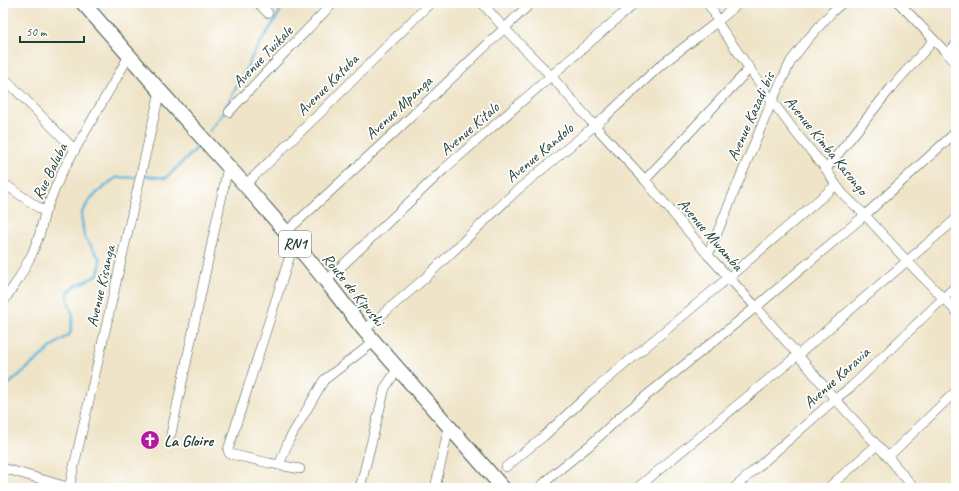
<svg xmlns="http://www.w3.org/2000/svg" width="959" height="491" font-family="Caveat,sans-serif">
	<style>
		.lines { fill: none; stroke-linecap: round; stroke-linejoin: round }
		.stream { stroke: #5cb6da; stroke-width: 2.5 }
		.minor-casing { stroke: #3e564a; stroke-width: 10 }
		.trunk-casing { stroke: #3e564a; stroke-width: 16 }
		.minor { stroke: #fff; stroke-width: 9 }
		.trunk { stroke: #fff; stroke-width: 14 }
		.labels { text-anchor: middle; stroke-width: 3.5; stroke-linejoin: round; paint-order: stroke }
		.shield { fill: #fff; stroke: #627771; stroke-width: 1 }
		.shield-label { font-size: 15px; font-weight: bold; fill: #1f3d34 }
		.street-label { font-size: 16px; fill: #1f3d34; stroke: #fff }
		.poi-label { font-size: 16px; font-weight: bold; fill: #1f3d34; stroke: #fff; text-anchor: start }
	</style>
	<rect width="100%" height="100%" fill="#fff"/>
	<filter id="ink" filterUnits="userSpaceOnUse"><feTurbulence type="fractalNoise" baseFrequency=".025" numOctaves="2"/><feDisplacementMap in="SourceGraphic" scale="8" xChannelSelector="R" yChannelSelector="G"/><feConvolveMatrix kernelMatrix="1 2 1 2 8 2 1 2 1" color-interpolation-filters="sRGB"/></filter>
	<filter id="wash" filterUnits="userSpaceOnUse"><feTurbulence type="fractalNoise" baseFrequency=".012" numOctaves="4" result="noise"/><feDisplacementMap in="SourceGraphic" scale="16" xChannelSelector="R" yChannelSelector="G"/><feGaussianBlur stdDeviation="0.9" result="paint"/><feColorMatrix in="noise" values="0 0 0 0 0 0 0 0 0 0 0 0 0 0 0 0 0 1.4 0 .05"/><feComposite in="paint" operator="in"/></filter>
	<g filter="url(#wash)">
		<rect width="100%" height="100%" fill="#efe4c8"/>
		<g class="lines">
			<g class="stream">
				<path d="M210,131L223,113L254,53L277,17L284,3"/>
				<path d="M145,176L166,178L198,147"/>
				<path d="M3,389L54,345L70,334L73,317L68,301V292L75,286L92,278L98,274L100,266V259L84,236L81,214L91,198L115,178L135,177"/>
			</g>
		</g>
	</g>
	<g filter="url(#ink)">
		<g class="lines">
			<defs>
				<g id="minor">
					<path d="M258,3L268,13"/>
					<path d="M482,3L504,28L552,77L594,125L645,180L708,255L756,307L798,355L835,399L888,457L914,488"/>
					<path d="M707,3L714,12L717,22L772,101L796,133L826,169L836,185L844,195L865,215L907,261L956,311"/>
					<path d="M899,3L956,63"/>
					<path d="M948,54L956,44"/>
					<path d="M3,77L75,150"/>
					<path d="M229,112L272,66L333,3"/>
					<path d="M826,169L891,88L934,40"/>
					<path d="M645,180L750,68"/>
					<path d="M3,183L45,212"/>
					<path d="M245,185L320,113L430,3"/>
					<path d="M286,232L395,132L531,3"/>
					<path d="M294,243L228,450L229,453L230,454L269,463L300,469"/>
					<path d="M708,255L772,101L791,61L807,40L832,12L842,3"/>
					<path d="M326,281L443,170L635,3"/>
					<path d="M3,302L18,280L32,254L40,233L45,212L62,172L129,56"/>
					<path d="M364,330L424,279L515,192L605,117L661,65L717,22L739,3"/>
					<path d="M171,434L228,167"/>
					<path d="M888,457L956,391"/>
					<path d="M279,465L289,440L324,380L375,341"/>
					<path d="M506,467L544,436L588,395L728,278L836,185"/>
					<path d="M3,468L71,488"/>
					<path d="M69,488L160,91"/>
					<path d="M360,488L385,388L398,368"/>
					<path d="M435,488L449,427"/>
					<path d="M539,488L554,474L590,445L620,417L756,307L865,215L956,132"/>
					<path d="M637,488L798,355L956,219"/>
					<path d="M734,488L835,399L852,386L956,286"/>
					<path d="M828,488L877,445"/>
					<path d="M953,488L956,485"/>
				</g>
				<path id="trunk" d="M83,3L160,91L245,185L286,232L326,281L364,330L503,488"/>
			</defs>
			<use href="#minor" class="minor-casing"/>
			<use href="#trunk" class="trunk-casing"/>
			<use href="#minor" class="minor"/>
			<use href="#trunk" class="trunk"/>
		</g>
	</g>
	<defs>
		<symbol id="church-disc" viewBox="-11 -11 22 22"><circle r="9.5" fill="#b5179e" stroke="#fff"/><path d="M-1.2-6h2.4v3.5h3.3v2.4h-3.3V6h-2.4V-.1h-3.3v-2.4h3.3Z" fill="#fff"/></symbol>
	</defs>
	<g fill-rule="evenodd">
		<use href="#church-disc" x="139" y="429" width="22" height="22"/>
	</g>
	<g class="labels">
		<rect class="shield" x="279" y="231" width="32" height="26" rx="3"/>
		<g class="shield-label">
			<text x="295" y="249">RN1</text>
		</g>
		<g class="street-label">
			<text transform="translate(262 56) rotate(-46)" y="6">Avenue Twikale</text>
			<text transform="translate(327 84) rotate(-45)" y="6">Avenue Katuba</text>
			<text transform="translate(398 107) rotate(-43)" y="6">Avenue Mpanga</text>
			<text transform="translate(750 116) rotate(-66)" y="6">Avenue Kazadi bis</text>
			<text transform="translate(469 128) rotate(-41)" y="6">Avenue Kitalo</text>
			<text transform="translate(827 145) rotate(51)" y="6">Avenue Kimba Kasongo</text>
			<text transform="translate(539 152) rotate(-40)" y="6">Avenue Kandolo</text>
			<text transform="translate(49 171) rotate(-64)" y="6">Rue Baluba</text>
			<text transform="translate(711 234) rotate(49)" y="6">Avenue Mwamba</text>
			<text transform="translate(100 286) rotate(-77)" y="6">Avenue Kisanga</text>
			<text transform="translate(354 289) rotate(51)" y="6">Route de Kipushi</text>
			<text transform="translate(836 377) rotate(-42)" y="6">Avenue Karavia</text>
		</g>
		<g class="poi-label">
			<text x="164" y="446">La Gloire</text>
		</g>
	</g>
	<rect width="959" height="491" fill="none" stroke="#fff" stroke-width="16"/>
	<path d="M20 36v6h64v-6" fill="none" stroke="#1f3d34" stroke-width="2"/>
	<text x="26" y="36" font-size="12" fill="#1f3d34" stroke="#ffffff" stroke-width="3" paint-order="stroke">50 m</text>
</svg>
